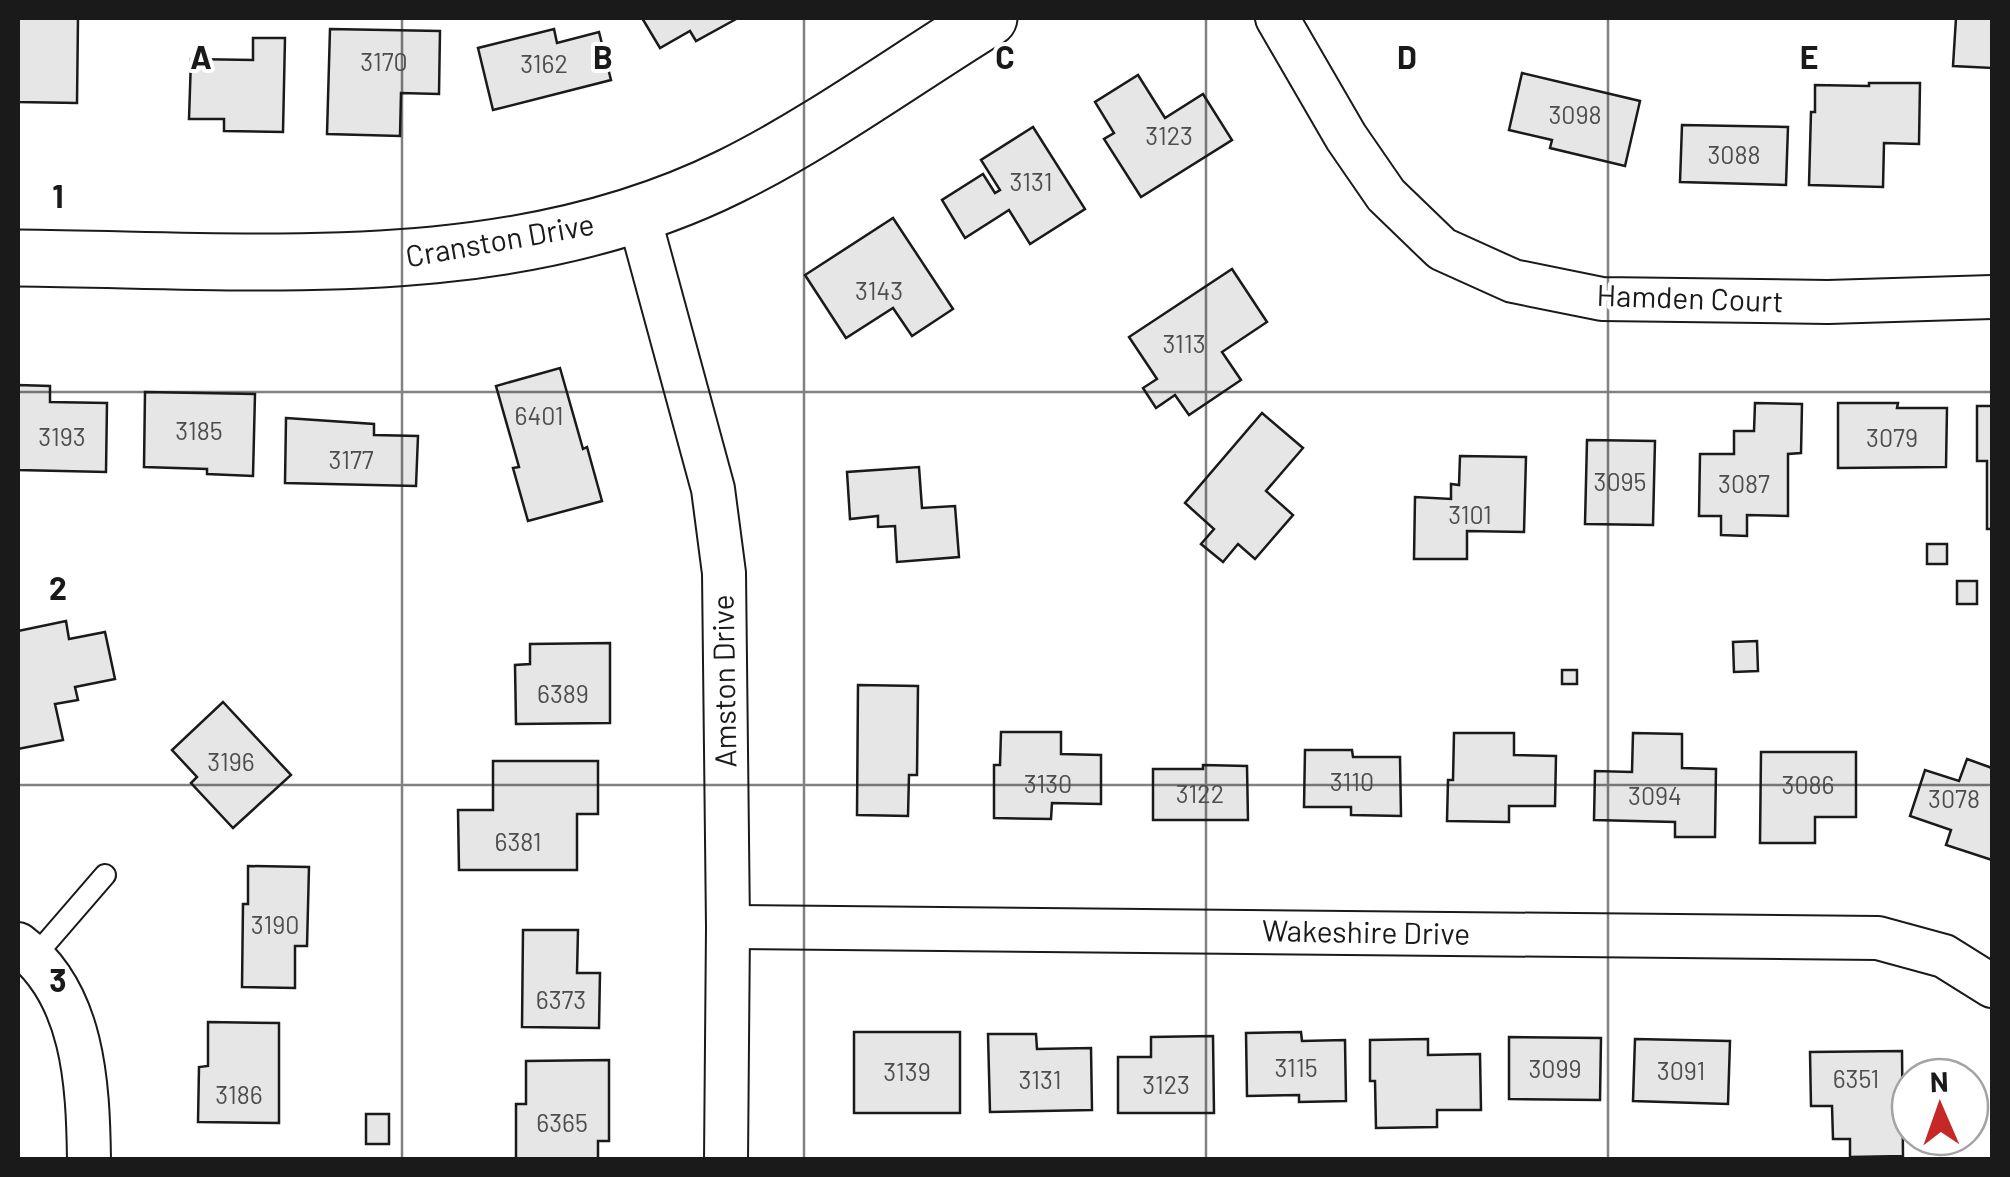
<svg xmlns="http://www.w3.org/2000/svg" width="2010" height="1177" font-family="Barlow,sans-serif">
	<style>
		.building { fill: #e6e6e6; stroke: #1a1a1a; stroke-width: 2.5 }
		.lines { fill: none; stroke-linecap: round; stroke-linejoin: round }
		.lane-casing { stroke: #1a1a1a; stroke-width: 24 }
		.street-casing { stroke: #1a1a1a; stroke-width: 46 }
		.secondary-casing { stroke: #1a1a1a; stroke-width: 59 }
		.lane { stroke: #fff; stroke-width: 20 }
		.street { stroke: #fff; stroke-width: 42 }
		.secondary { stroke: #fff; stroke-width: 55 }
		.grid { fill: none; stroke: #1a1a1a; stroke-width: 2.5; stroke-opacity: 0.55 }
		.labels { text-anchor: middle; stroke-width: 8; stroke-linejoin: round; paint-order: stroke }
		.number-label { font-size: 25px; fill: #4d4d4d }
		.street-label { font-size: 30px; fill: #1a1a1a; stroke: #fff }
		.grid-label { font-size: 32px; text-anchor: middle; font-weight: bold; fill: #1a1a1a; stroke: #fff; stroke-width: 8; stroke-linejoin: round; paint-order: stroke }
	</style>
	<rect width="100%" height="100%" fill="#fff"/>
	<g class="building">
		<path d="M18,18H78L77,103L18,102Z"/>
		<path d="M642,18H738L696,41L690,31L660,48Z"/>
		<path d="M1956,18H1992V68L1953,66Z"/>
		<path d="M330,29L440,31L439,94L401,93L400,136L327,134Z"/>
		<path d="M554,29L557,43L599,32L611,80L493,110L478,48Z"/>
		<path d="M253,38H285L283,132L224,131V119H189L191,59L253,60Z"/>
		<path d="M1522,73L1640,101L1625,166L1550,148L1552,140L1509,130Z"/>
		<path d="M1138,75L1165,118L1203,94L1232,140L1141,197L1104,139L1114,133L1095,102Z"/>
		<path d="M1869,83H1920L1919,144L1884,143L1883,187L1809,185L1811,112H1815V85L1869,86Z"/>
		<path d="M1682,125L1788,127L1786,185L1680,182Z"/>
		<path d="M1033,127L1085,209L1030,244L1009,210L965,238L942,200L983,174L995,193L1000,190L981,160Z"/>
		<path d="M893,218L953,309L912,336L893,308L846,338L805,275Z"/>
		<path d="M1232,269L1267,322L1222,352L1241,380L1189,415L1175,395L1156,408L1143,388L1157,379L1129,337Z"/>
		<path d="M560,368L583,449L587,447L602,501L528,521L513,468L519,467L496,386Z"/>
		<path d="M18,385L50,386V402L107,403L106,472L18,470Z"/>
		<path d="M145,392L255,394L253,476L207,474V469L144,467Z"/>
		<path d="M1755,403L1802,404L1801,453L1788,454V516L1747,515V536L1721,535V516H1699L1700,454H1734V431H1754Z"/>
		<path d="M1838,403H1898L1897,408H1947L1946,467L1838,468Z"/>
		<path d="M1977,406H1992V529H1987V461H1977Z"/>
		<path d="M1262,413L1303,448L1266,491L1293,515L1255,559L1238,544L1223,562L1201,544L1214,529L1185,503Z"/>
		<path d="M286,418L374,424V435L418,436L416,486L285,483Z"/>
		<path d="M1587,440L1655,441L1653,525L1585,524Z"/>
		<path d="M1460,456L1526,457L1524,532L1467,531V559H1414L1415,497L1451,499V484L1459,485Z"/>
		<path d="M919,467L922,508L955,506L959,557L897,562L895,526L878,527V516L850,519L847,472Z"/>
		<rect x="1927" y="544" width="20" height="20"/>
		<rect x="1957" y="581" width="20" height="23"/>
		<path d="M66,621L69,639L105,632L115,679L75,687L78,700L55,704L63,740L18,749V631Z"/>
		<path d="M1757,641L1758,671L1734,672L1733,642Z"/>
		<path d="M610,643V723L516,724L515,665L530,664V644Z"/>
		<rect x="1562" y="670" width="15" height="14"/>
		<path d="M858,685L918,686L917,775H909L908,816L857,815Z"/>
		<path d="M223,702L291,775L233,828L191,783L197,777L172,750Z"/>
		<path d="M1001,732H1061V754L1101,755V804L1052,803L1051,819L994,818V765H1000Z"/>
		<path d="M1454,733H1514V755L1556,756L1555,806H1509V822L1447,821L1448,780H1453Z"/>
		<path d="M1633,733L1682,734V768L1716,769L1715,837H1675V822L1594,820L1595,771L1632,772Z"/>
		<path d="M1305,750H1352L1353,757H1400L1401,816L1351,815V807H1304Z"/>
		<path d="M1761,752H1856V817H1815V843H1760Z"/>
		<path d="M1967,759L1992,768V860L1946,845L1951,830L1910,816L1925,770L1959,781Z"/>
		<path d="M493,761H598V814H577V870H459L458,810H493Z"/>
		<path d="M1203,765L1247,766L1248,820H1153V769H1203Z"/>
		<path d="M248,866L309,867L307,946H295V988L242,987L243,904H248Z"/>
		<path d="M523,930H578L577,973H600L599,1028L522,1027Z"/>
		<path d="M208,1022L279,1023V1123L198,1122L199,1067L208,1066Z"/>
		<rect x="854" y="1032" width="106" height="81"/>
		<path d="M1301,1032L1302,1041L1345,1040L1346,1101L1299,1102V1095L1247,1096L1246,1033Z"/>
		<path d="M988,1034H1036L1037,1049L1091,1048L1092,1110L990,1112Z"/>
		<path d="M1213,1036L1214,1113H1118V1057H1151V1037Z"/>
		<path d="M1509,1037L1601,1038L1600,1100L1509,1099Z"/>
		<path d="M1428,1039V1055L1480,1054L1481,1110H1437V1127L1376,1128L1375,1081H1370V1040Z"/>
		<path d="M1635,1039L1730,1041L1728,1104L1633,1101Z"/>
		<path d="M1902,1051L1903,1156L1850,1157V1139H1833L1832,1106H1811L1810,1052Z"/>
		<path d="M609,1060V1141H598V1160H516V1104H526V1061Z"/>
		<rect x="366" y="1114" width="23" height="30"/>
	</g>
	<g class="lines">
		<defs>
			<path id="lane" d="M35,956L105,875"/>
			<g id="street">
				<path d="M1277,18L1346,137L1386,195L1442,249L1513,281L1602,299L1828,302L1992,297"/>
				<path d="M638,213L713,489L724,573L728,927L726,1160"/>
				<path d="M728,927L1878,938L1944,956L1992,986"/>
				<path d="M18,944C84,993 88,1084 89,1160"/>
			</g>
			<path id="secondary" d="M18,258C256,260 510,286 731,176C818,133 906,69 989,18"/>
		</defs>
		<use href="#lane" class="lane-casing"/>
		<use href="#street" class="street-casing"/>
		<use href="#secondary" class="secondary-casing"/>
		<use href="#lane" class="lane"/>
		<use href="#street" class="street"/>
		<use href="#secondary" class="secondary"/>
	</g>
	<path class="grid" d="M402,18V1160M804,18V1160M1206,18V1160M1608,18V1160M18,392H1992M18,785H1992"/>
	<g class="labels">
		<g class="number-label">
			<text x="384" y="71">3170</text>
			<text x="544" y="73">3162</text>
			<text x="1575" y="124">3098</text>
			<text x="1169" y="145">3123</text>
			<text x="1734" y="164">3088</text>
			<text x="1031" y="191">3131</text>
			<text x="879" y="300">3143</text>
			<text x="1184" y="353">3113</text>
			<text x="539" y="425">6401</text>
			<text x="199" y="440">3185</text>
			<text x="62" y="446">3193</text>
			<text x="1892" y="447">3079</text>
			<text x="351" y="469">3177</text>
			<text x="1620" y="491">3095</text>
			<text x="1744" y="493">3087</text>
			<text x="1470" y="524">3101</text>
			<text x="563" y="703">6389</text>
			<text x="231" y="771">3196</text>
			<text x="1352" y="791">3110</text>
			<text x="1048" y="793">3130</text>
			<text x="1808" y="794">3086</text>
			<text x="1200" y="803">3122</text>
			<text x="1655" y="805">3094</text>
			<text x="1954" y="808">3078</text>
			<text x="518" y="851">6381</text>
			<text x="275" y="934">3190</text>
			<text x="561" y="1009">6373</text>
			<text x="1296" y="1077">3115</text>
			<text x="1555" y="1078">3099</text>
			<text x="1681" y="1080">3091</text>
			<text x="907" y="1081">3139</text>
			<text x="1856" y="1088">6351</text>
			<text x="1040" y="1089">3131</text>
			<text x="1166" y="1094">3123</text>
			<text x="239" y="1104">3186</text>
			<text x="562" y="1132">6365</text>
		</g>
		<g class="street-label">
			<text transform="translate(500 241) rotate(-10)" y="10">Cranston Drive</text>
			<text transform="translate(1690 299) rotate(2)" y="10">Hamden Court</text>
			<text transform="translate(725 681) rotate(-91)" y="10">Amston Drive</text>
			<text transform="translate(1366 933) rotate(1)" y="10">Wakeshire Drive</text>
		</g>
	</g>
	<g class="grid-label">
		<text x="201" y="69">A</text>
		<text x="603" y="69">B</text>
		<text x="1005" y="69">C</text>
		<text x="1407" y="69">D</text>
		<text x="1809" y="69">E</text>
		<text x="58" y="208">1</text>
		<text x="58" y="600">2</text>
		<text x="58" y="992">3</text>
	</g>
	<rect width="2010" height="1177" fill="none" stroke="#1a1a1a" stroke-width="40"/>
	<g transform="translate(1940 1107) rotate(358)"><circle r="48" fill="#ffffff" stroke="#a3a3a3" stroke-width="2.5"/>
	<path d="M0-8L18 38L0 25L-18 38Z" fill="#c62828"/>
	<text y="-15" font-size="28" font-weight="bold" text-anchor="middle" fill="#1a1a1a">N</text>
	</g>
</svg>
